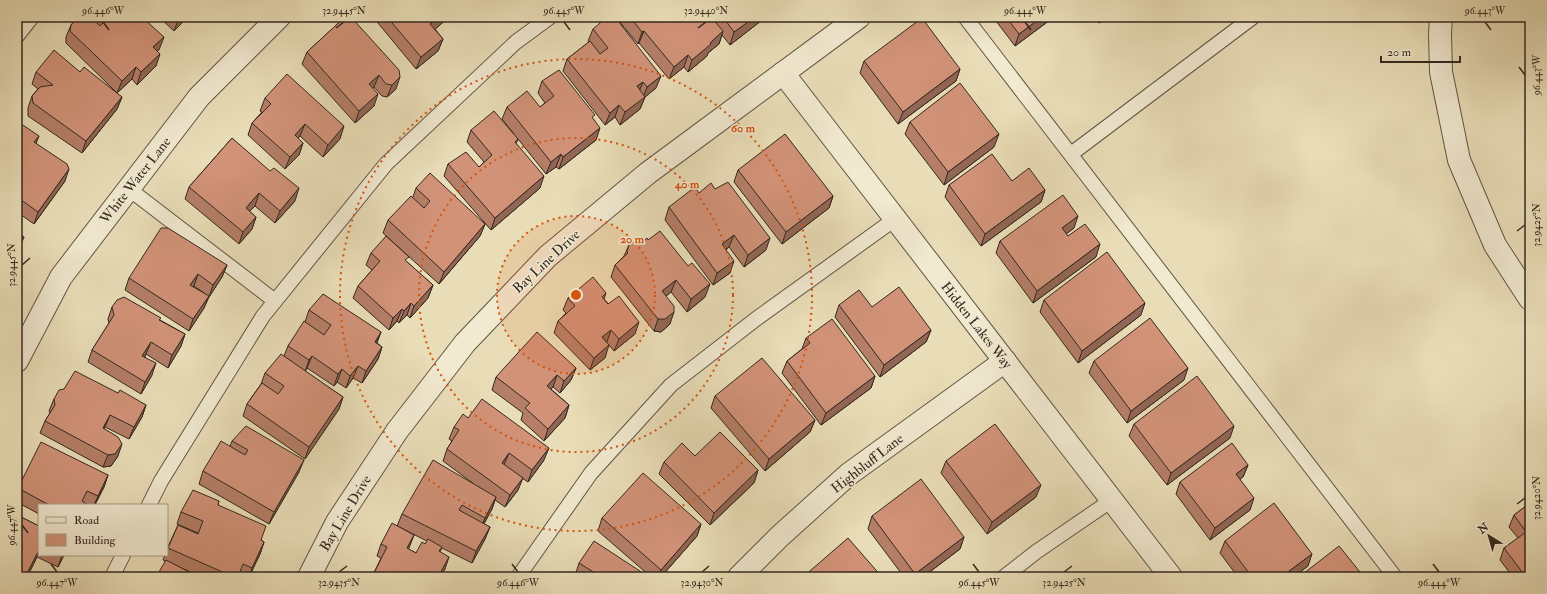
<svg xmlns="http://www.w3.org/2000/svg" width="1547" height="594" font-family="'IM FELL Double Pica',serif">
	<style>
		.lines { fill: none; stroke-linecap: round; stroke-linejoin: round }
		.service-casing { stroke: #605546; stroke-width: 16 }
		.minor-casing { stroke: #605546; stroke-width: 24 }
		.tertiary-casing { stroke: #605546; stroke-width: 24 }
		.service { stroke: #f1e9d0; stroke-width: 14 }
		.minor { stroke: #f1e9d0; stroke-width: 22 }
		.tertiary { stroke: #f1e9d0; stroke-width: 22 }
		.wall { fill: #b47e67; stroke: #332820; fill-rule: evenodd }
		.shaded-wall { fill: #926654; stroke: #332820 }
		.building { fill: #d19278; stroke: #332820 }
		.ticks { fill: none; stroke: #332820; stroke-width: 1.5 }
		.ring { fill: none; stroke: #d6540e; stroke-width: 2; stroke-dasharray: 2 4 }
		.labels { text-anchor: middle; stroke-width: 3; stroke-linejoin: round; paint-order: stroke }
		.street-label { font-size: 14px; fill: #332820; stroke: #f1e9d0 }
		.centre { fill: #d6540e; stroke: #f1e9d0; stroke-width: 2 }
		.ring-label { font-size: 12px; text-anchor: middle; font-weight: bold; fill: #d6540e; stroke: #f1e9d0; stroke-width: 3; stroke-linejoin: round; paint-order: stroke }
		.neatline { fill: none; stroke: #332820; stroke-width: 1.5 }
		.ticks-label { font-size: 10px; text-anchor: middle; fill: #332820 }
	</style>
	<rect width="100%" height="100%" fill="#e9ddb7"/>
	<filter id="stains"><feTurbulence type="fractalNoise" baseFrequency=".005" numOctaves="4"/><feColorMatrix values="0 0 0 0 .2 0 0 0 0 .09 0 0 0 0 .02 0 0 0 .5 -.17"/></filter>
	<radialGradient id="worn" r=".72"><stop offset=".6" stop-color="#630" stop-opacity="0"/><stop offset="1" stop-color="#630" stop-opacity=".3"/></radialGradient>
	<g class="lines">
		<defs>
			<g id="service">
				<path d="M965,17L1395,577"/>
				<path d="M17,36L32,17"/>
				<path d="M1071,154L1253,17"/>
				<path d="M129,189L275,301"/>
				<path d="M149,505L161,481L263,316L386,164L516,42L550,17"/>
				<path d="M112,577L123,555"/>
				<path d="M518,577L591,473L671,385L756,319L895,219"/>
				<path d="M1004,577L1036,552L1112,500"/>
			</g>
			<g id="minor">
				<path d="M783,73L1171,577"/>
				<path d="M17,361L61,277L199,97L279,17"/>
				<path d="M309,577L337,522L397,431L465,343L548,256L648,173L859,17"/>
				<path d="M739,577L780,536L849,474L1005,361"/>
			</g>
			<path id="tertiary" d="M1441,17L1440,34L1441,72L1459,160L1495,245L1530,299"/>
		</defs>
		<use href="#service" class="service-casing"/>
		<use href="#minor" class="minor-casing"/>
		<use href="#tertiary" class="tertiary-casing"/>
		<use href="#service" class="service"/>
		<use href="#minor" class="minor"/>
		<use href="#tertiary" class="tertiary"/>
	</g>
	<g class="wall">
		<path d="M78,17H142L159,50L157,51L156,66L137,85L132,79L117,93L66,43V37L71,25Z"/>
		<path d="M159,17H188L174,31Z"/>
		<path d="M345,17L396,89L387,97L382,96L374,87L373,88L374,106L355,123L302,64L307,52Z"/>
		<path d="M373,17H449L448,18L435,29L443,39L438,51L416,69Z"/>
		<path d="M619,17H766L730,45L722,35L719,44L708,53L707,56L688,72L684,67L669,79L639,43L638,44L618,20Z"/>
		<path d="M993,17H1054L1015,46Z"/>
		<path d="M1094,17H1107L1099,23Z"/>
		<path d="M593,29L656,88L645,97L640,109L620,125L615,117L605,125L563,71L567,59L589,42L588,41Z"/>
		<path d="M864,61L960,69L956,81L898,124L860,73Z"/>
		<path d="M36,72H80L122,97L117,109L82,153L28,116V108L32,96L38,89L32,84Z"/>
		<path d="M542,81L593,119L596,140L559,169L556,167L546,174L518,139L516,144L540,188L491,230L444,176L448,164L479,167L484,162L467,142L471,130L514,134L502,119L507,107H540L545,103L538,93Z"/>
		<path d="M265,98L340,139L323,157L300,136L298,138L303,143L299,155L285,169L248,135L252,123L262,112L260,111Z"/>
		<path d="M17,121L36,143L65,181L34,224L17,212Z"/>
		<path d="M910,122L994,147L944,185L905,134Z"/>
		<path d="M232,138L295,201L275,223L255,206L249,211L256,217L252,229L239,244L185,199L189,187Z"/>
		<path d="M738,170L833,196L829,208L782,244L734,182Z"/>
		<path d="M1012,181L1045,190L1041,202L981,246L945,197L949,185Z"/>
		<path d="M416,188L485,224L480,236L439,284L383,233L388,220L413,197Z"/>
		<path d="M699,193L766,250L744,267L729,247L726,250L730,273L713,285L665,220L669,207Z"/>
		<path d="M1074,228L1066,234L1068,236L1096,257L1033,303L996,253L1000,241Z"/>
		<path d="M629,245L705,297L687,312L671,292L666,296L670,324L661,332L654,331L611,277L615,265L624,256Z"/>
		<path d="M371,253L407,262L433,285L428,298L410,318L407,315L399,323L397,321L389,330L353,298L358,286L372,270L366,265Z"/>
		<path d="M227,265L222,277L209,297L204,308L189,331L125,290L129,278ZM194,286L204,293L193,287Z"/>
		<path d="M568,298L604,299L635,334L614,351L608,344L605,358L590,370L554,333L558,321L566,313L563,310Z"/>
		<path d="M1044,300L1141,315L1078,363L1040,312Z"/>
		<path d="M839,305L872,307L931,330L926,342L880,377L835,317Z"/>
		<path d="M112,307L160,320L185,334L181,346L168,368L146,354L145,357L152,375L141,394L88,362L92,350L109,323L108,319Z"/>
		<path d="M309,310L381,332L377,343L382,347L378,359L362,383L353,378L346,388L337,382L334,386L307,368L305,371L343,397L339,409L305,459L243,416L247,404L261,384L265,373L284,356L288,346L305,322Z"/>
		<path d="M806,338L875,376L871,388L821,425L782,373L787,361L802,349Z"/>
		<path d="M1094,361L1184,380L1127,423L1089,373Z"/>
		<path d="M576,368L571,380L560,393L553,387L551,389L569,405L565,418L544,441L521,420L523,413L492,390L496,377Z"/>
		<path d="M118,393L146,405L142,417L129,439L105,427L104,428L118,456L111,466L103,467L40,433L45,421L50,413L49,411L54,399Z"/>
		<path d="M715,396L815,420L810,432L765,471L711,408Z"/>
		<path d="M468,418L544,460L528,482L522,478L518,490L505,507L495,500L492,509L484,524L490,527L485,539L472,563L442,548L440,552L445,569L440,577H372L381,558L377,556L381,544L414,535L408,549L416,553L425,544L427,541L397,526L402,514L474,484L443,461L447,449L452,441L449,439L454,427Z"/>
		<path d="M1134,424L1230,438L1167,485L1129,436Z"/>
		<path d="M232,441L299,472L269,524L199,484L203,471L230,446Z"/>
		<path d="M695,456L758,470L754,483L710,525L659,474L664,462Z"/>
		<path d="M946,461L1036,497L987,534L941,473Z"/>
		<path d="M1248,465L1243,477L1240,479L1250,510L1210,540L1176,494L1180,482Z"/>
		<path d="M108,475L104,487L95,505H39V514L17,502L18,488Z"/>
		<path d="M219,501L218,505L261,540L264,542L260,554L249,577L239,576V577H202L163,560L165,555H167V549L178,525L198,534V533L177,524L181,512Z"/>
		<path d="M1530,503V577H1513L1500,560L1504,548L1518,538L1509,527L1514,515Z"/>
		<path d="M17,515L39,526V555H64L58,567L37,557L27,577H17Z"/>
		<path d="M872,516L964,537L960,549L923,577H904L868,529Z"/>
		<path d="M602,518L701,524L697,536L661,577H651L598,531Z"/>
		<path d="M1225,541L1308,566L1293,577H1238L1220,553Z"/>
		<path d="M579,563L649,577H577L575,576Z"/>
	</g>
	<g class="shaded-wall">
		<path d="M180,17H188L174,31L179,18Z"/>
		<path d="M439,17H449L448,18L426,37L430,24Z"/>
		<path d="M755,17H766L730,45L734,32Z"/>
		<path d="M1042,17H1054L1015,46L1019,34Z"/>
		<path d="M1102,17H1107L1099,23Z"/>
		<path d="M644,31L639,43L638,44L642,32Z"/>
		<path d="M723,31L719,44L708,53L707,56L688,72L692,60L710,43Z"/>
		<path d="M164,37L159,50L149,59L153,47Z"/>
		<path d="M443,39L438,51L416,69L421,57Z"/>
		<path d="M160,54L156,66L137,85L141,72Z"/>
		<path d="M688,55L684,67L669,79L674,67Z"/>
		<path d="M136,67L132,79L117,93L122,81Z"/>
		<path d="M960,69L956,81L898,124L903,112Z"/>
		<path d="M379,75L374,87L365,96L369,84Z"/>
		<path d="M661,76L656,88L645,97L640,109L620,125L625,112L643,98L647,87Z"/>
		<path d="M400,77L396,89L387,97L392,85Z"/>
		<path d="M643,82L638,94L637,86Z"/>
		<path d="M378,94L374,106L355,123L359,111Z"/>
		<path d="M122,97L117,109L82,153L86,141Z"/>
		<path d="M619,105L615,117L605,125L610,113Z"/>
		<path d="M305,124L300,136L290,147L295,135Z"/>
		<path d="M344,126L340,139L323,157L328,145Z"/>
		<path d="M600,128L596,140L559,169L563,157Z"/>
		<path d="M999,134L994,147L944,185L948,172Z"/>
		<path d="M39,136L34,149V142Z"/>
		<path d="M303,143L299,155L285,169L290,157Z"/>
		<path d="M561,154L556,167L546,174L551,162Z"/>
		<path d="M69,169L65,181L34,224L38,212Z"/>
		<path d="M544,176L540,188L491,230L495,218Z"/>
		<path d="M299,188L295,201L275,223L280,211Z"/>
		<path d="M1045,190L1041,202L981,246L985,234Z"/>
		<path d="M259,193L255,206L241,220L246,208Z"/>
		<path d="M833,196L829,208L782,244L786,232Z"/>
		<path d="M1078,216L1074,228L1058,240L1062,228Z"/>
		<path d="M256,217L252,229L239,244L243,232Z"/>
		<path d="M485,224L480,236L439,284L444,272Z"/>
		<path d="M734,235L729,247L717,256L722,244Z"/>
		<path d="M24,237L19,249L17,253V249Z"/>
		<path d="M770,238L766,250L744,267L748,255Z"/>
		<path d="M1100,244L1096,257L1033,303L1037,291Z"/>
		<path d="M734,261L730,273L713,285L717,273Z"/>
		<path d="M227,265L222,277L209,297L213,285Z"/>
		<path d="M198,274L194,286L186,297L190,285Z"/>
		<path d="M676,280L671,292L658,303L662,291Z"/>
		<path d="M710,284L705,297L687,312L691,299Z"/>
		<path d="M433,285L428,298L410,318L414,306Z"/>
		<path d="M606,293L602,306V297Z"/>
		<path d="M209,296L204,308L189,331L193,319Z"/>
		<path d="M411,303L407,315L399,323L404,311Z"/>
		<path d="M1145,303L1141,315L1078,363L1082,351Z"/>
		<path d="M402,309L397,321L389,330L393,318Z"/>
		<path d="M674,312L670,324L661,332L654,331L658,319Z"/>
		<path d="M639,322L635,334L614,351L619,339Z"/>
		<path d="M611,330L607,342L602,337Z"/>
		<path d="M931,330L926,342L880,377L884,365Z"/>
		<path d="M381,332L376,344L375,342Z"/>
		<path d="M185,334L181,346L168,368L172,355Z"/>
		<path d="M151,342L146,354L138,368L142,356Z"/>
		<path d="M609,345L605,358L590,370L594,358Z"/>
		<path d="M382,347L378,359L362,383L366,371Z"/>
		<path d="M312,356L307,368L305,372L309,360Z"/>
		<path d="M156,363L152,375L141,394L145,382Z"/>
		<path d="M358,366L353,378L346,388L350,376Z"/>
		<path d="M576,368L571,380L560,393L564,381Z"/>
		<path d="M1188,368L1184,380L1127,423L1131,411Z"/>
		<path d="M342,369L337,382L334,386L338,374Z"/>
		<path d="M557,375L553,387L543,398L547,386Z"/>
		<path d="M875,376L871,388L821,425L826,413Z"/>
		<path d="M343,397L339,409L305,459L309,447Z"/>
		<path d="M146,405L142,417L129,439L134,427Z"/>
		<path d="M569,405L565,418L544,441L548,429Z"/>
		<path d="M110,415L105,427L98,440L103,428Z"/>
		<path d="M815,420L810,432L765,471L769,459Z"/>
		<path d="M1234,426L1230,438L1167,485L1171,473Z"/>
		<path d="M122,444L118,456L111,466L103,467L108,455Z"/>
		<path d="M549,448L544,460L528,482L532,470Z"/>
		<path d="M509,453L504,465L502,463Z"/>
		<path d="M304,460L299,472L269,524L274,512Z"/>
		<path d="M1248,465L1243,477L1231,486L1236,474Z"/>
		<path d="M758,470L754,483L710,525L714,513Z"/>
		<path d="M108,475L104,487L94,505L98,496Z"/>
		<path d="M523,478L518,490L505,507L510,495Z"/>
		<path d="M1041,485L1036,497L987,534L992,522Z"/>
		<path d="M496,497L492,509L480,530L485,518Z"/>
		<path d="M1254,498L1250,510L1210,540L1215,528Z"/>
		<path d="M701,524L697,536L661,577H658L661,570Z"/>
		<path d="M490,527L485,539L472,563L476,551Z"/>
		<path d="M414,535L409,548L402,560L407,548Z"/>
		<path d="M964,537L960,549L923,577H914L915,574Z"/>
		<path d="M264,542L260,554L249,577L252,568Z"/>
		<path d="M39,550V552L37,557L27,577H25Z"/>
		<path d="M1312,554L1308,566L1293,577H1281Z"/>
		<path d="M62,555H64L58,567Z"/>
		<path d="M449,557L445,569L440,577H438Z"/>
	</g>
	<g class="building">
		<path d="M78,17H91L100,26L108,17H142L164,37L153,47L160,54L141,72L136,67L122,81L70,31L71,25Z"/>
		<path d="M345,17H351L399,70L400,77L392,85L386,84L379,75L369,84L378,94L359,111L307,52Z"/>
		<path d="M387,17H439L430,24L443,39L421,57Z"/>
		<path d="M607,17H615L661,76L647,87L643,82L637,86L645,97L625,112L619,105L610,113L567,59L590,41L600,54L608,48L593,29Z"/>
		<path d="M630,17H711L723,31L710,43L711,44L692,60L688,55L674,67L644,31L642,32Z"/>
		<path d="M723,17H755L734,32Z"/>
		<path d="M1006,17H1042L1019,34Z"/>
		<path d="M922,18L960,69L903,112L864,61Z"/>
		<path d="M54,50L80,72L84,67L122,97L86,141L33,103L32,96L40,87L53,85L36,72Z"/>
		<path d="M559,70L595,115L592,117L600,128L563,157L561,154L551,162L507,107L527,91L540,107L554,96L542,81Z"/>
		<path d="M287,74L344,126L328,145L305,124L295,135L303,143L290,157L252,123L271,104L265,98Z"/>
		<path d="M960,83L999,134L948,172L910,122Z"/>
		<path d="M494,111L518,139L515,142L544,176L495,218L448,164L466,152L479,167L492,155L471,130Z"/>
		<path d="M17,121L39,136L34,142L67,164L69,169L38,212L17,197Z"/>
		<path d="M785,134L833,196L786,232L738,170Z"/>
		<path d="M232,138L270,171L274,168L299,188L280,211L259,193L246,208L256,217L243,232L189,187Z"/>
		<path d="M992,154L1012,181L1029,168L1045,190L985,234L949,185Z"/>
		<path d="M430,173L485,224L444,272L388,220L411,196L424,208L430,201L416,188Z"/>
		<path d="M728,182L770,238L748,255L734,235L722,244L734,261L717,273L669,207L695,187L699,193L711,183L715,189Z"/>
		<path d="M1063,195L1078,216L1062,228L1068,236L1085,224L1100,244L1037,291L1000,241Z"/>
		<path d="M161,228H168L227,265L213,285L198,274L190,285L209,296L193,319L129,278Z"/>
		<path d="M660,231L688,266L692,263L710,284L691,299L676,280L662,291L674,306V312L665,319H658L615,265L628,253L627,252L629,245L632,242L640,244L647,238L648,240Z"/>
		<path d="M17,233L24,237L17,249Z"/>
		<path d="M386,236L409,257L405,260L433,285L414,306L411,303L404,311L402,309L393,318L358,286L380,261L371,253Z"/>
		<path d="M1107,252L1145,303L1082,351L1044,300Z"/>
		<path d="M593,277L606,293L602,297L608,304L619,296L639,322L619,339L611,330L602,337L609,345L594,358L558,321L575,306L568,298Z"/>
		<path d="M899,287L931,330L884,365L839,305L859,290L872,307Z"/>
		<path d="M323,294L381,332L375,342L382,347L366,371L358,366L350,376L342,369L338,374L312,356L309,360L288,346L304,321L324,335L331,325L309,310Z"/>
		<path d="M124,297L161,318L159,320L185,334L172,355L151,342L142,356L156,363L145,382L92,350L114,315L112,307L117,300Z"/>
		<path d="M1150,318L1188,368L1131,411L1094,361Z"/>
		<path d="M832,319L875,376L826,413L787,361L810,343L806,338Z"/>
		<path d="M537,332L576,368L564,381L557,375L547,386L569,405L548,429L525,408L530,403L496,377Z"/>
		<path d="M281,354L343,397L309,447L247,404L262,383L278,394L284,386L265,373Z"/>
		<path d="M762,358L815,420L769,459L715,396Z"/>
		<path d="M75,371L118,393L120,390L146,405L134,427L110,415L103,428L118,437L122,444L115,454L108,455L45,421L55,405L54,399L59,390L64,389Z"/>
		<path d="M1197,376L1234,426L1171,473L1134,424Z"/>
		<path d="M482,399L549,448L532,470L509,453L502,463L523,478L510,495L447,449L459,430L454,427L463,414L468,418Z"/>
		<path d="M995,424L1041,485L992,522L946,461Z"/>
		<path d="M246,426L304,460L274,512L203,471L221,441L245,455L248,450L232,441Z"/>
		<path d="M720,432L758,470L714,513L664,462L682,443L695,456Z"/>
		<path d="M41,442L108,475L98,496L87,491L82,501L88,505H49L18,488Z"/>
		<path d="M1232,443L1248,465L1236,474L1254,498L1215,528L1180,482Z"/>
		<path d="M433,460L496,497L485,518L462,505L459,510L490,527L476,551L402,514Z"/>
		<path d="M643,473L701,524L661,570L602,518Z"/>
		<path d="M921,479L964,537L915,574L872,516Z"/>
		<path d="M193,490L219,501L218,505L266,526L261,540L264,542L252,568L243,564L238,577H234L168,548L178,525L198,534L203,521L181,512Z"/>
		<path d="M1274,503L1312,554L1281,577H1252L1225,541Z"/>
		<path d="M1530,503V574L1526,577L1504,548L1526,532L1514,515Z"/>
		<path d="M17,515L39,526V550L25,577L17,573Z"/>
		<path d="M392,523L414,535L407,548L416,553L422,542L425,544L428,539L442,547L439,551L449,557L438,577H434L430,575L429,577H372L387,547L381,544Z"/>
		<path d="M848,538L882,577H803Z"/>
		<path d="M594,541L649,577H592L595,573L579,563Z"/>
		<path d="M1339,546L1364,577H1299Z"/>
		<path d="M166,560L199,577H156Z"/>
	</g>
	<path class="ticks" d="M103,22L109,30M564,22L570,30M1025,22L1031,30M1485,22L1491,30M336,28L344,22M698,28L706,22M1519,67L1525,75M1517,231L1525,225M22,265L30,258M1517,504L1525,498M22,525L28,533M51,564L57,572M512,564L518,572M973,564L979,572M1433,564L1439,572M339,572L347,566M702,572L709,566M1064,572L1072,566"/>
	<circle cx="576" cy="295" r="79" fill="#d6540e" fill-opacity=".12"/>
	<g class="ring">
		<circle cx="576" cy="295" r="79"/>
		<circle cx="576" cy="295" r="157"/>
		<circle cx="576" cy="295" r="236"/>
	</g>
	<g class="labels">
		<g class="street-label">
			<text transform="translate(135 180) rotate(-52)" y="5">White Water Lane</text>
			<text transform="translate(546 261) rotate(-43)" y="5">Bay Line Drive</text>
			<text transform="translate(977 325) rotate(52)" y="5">Hidden Lakes Way</text>
			<text transform="translate(867 463) rotate(-38)" y="5">Highbluff Lane</text>
			<text transform="translate(345 513) rotate(-59)" y="5">Bay Line Drive</text>
		</g>
	</g>
	<circle cx="576" cy="295" r="6" class="centre"/>
	<g class="ring-label">
		<text x="743" y="132">60 m</text>
		<text x="687" y="188">40 m</text>
		<text x="632" y="243">20 m</text>
	</g>
	<rect width="1547" height="594" fill="none" stroke="#e9ddb7" stroke-width="44"/>
	<rect x="38" y="504" width="130" height="52" fill="#f1e9d0" stroke="#a59c8a"/>
	<rect x="46" y="517" width="20" height="6" fill="#f1e9d0" stroke="#a59c8a"/>
	<text x="74" y="524" font-size="12" fill="#332820">Road</text>
	<rect x="46" y="534" width="20" height="12" fill="#d19278" stroke="#a59c8a"/>
	<text x="74" y="544" font-size="12" fill="#332820">Building</text>
	<g transform="translate(1489 536) rotate(323)" stroke="#f1e9d0" stroke-width="3" paint-order="stroke">
	<path d="M0-3L7 15L0 10L-7 15Z" fill="#332820"/>
	<text y="-6" font-size="11" font-weight="bold" text-anchor="middle" fill="#332820">N</text>
	</g>
	<path d="M1381 56v6h79v-6" fill="none" stroke="#332820" stroke-width="2"/>
	<text x="1387" y="56" font-size="12" fill="#332820" stroke="#f1e9d0" stroke-width="3" paint-order="stroke">20 m</text>
	<rect x="22" y="22" width="1503" height="550" class="neatline"/>
	<g class="ticks-label">
		<text x="103" y="14">96.446°W</text>
		<text x="344" y="14">32.9445°N</text>
		<text x="564" y="14">96.445°W</text>
		<text x="706" y="14">32.9440°N</text>
		<text x="1025" y="14">96.444°W</text>
		<text x="1485" y="14">96.443°W</text>
		<text transform="translate(1536 75) rotate(-90)" y="4">96.443°W</text>
		<text transform="translate(1536 225) rotate(-90)" y="4">32.9425°N</text>
		<text transform="translate(11 265) rotate(-90)" y="4">32.9445°N</text>
		<text transform="translate(1536 498) rotate(-90)" y="4">32.9420°N</text>
		<text transform="translate(11 525) rotate(-90)" y="4">96.447°W</text>
		<text x="57" y="586">96.447°W</text>
		<text x="339" y="586">32.9435°N</text>
		<text x="518" y="586">96.446°W</text>
		<text x="702" y="586">32.9430°N</text>
		<text x="979" y="586">96.445°W</text>
		<text x="1064" y="586">32.9425°N</text>
		<text x="1439" y="586">96.444°W</text>
	</g>
	<rect width="100%" height="100%" filter="url(#stains)"/>
	<rect width="100%" height="100%" fill="url(#worn)"/>
</svg>
